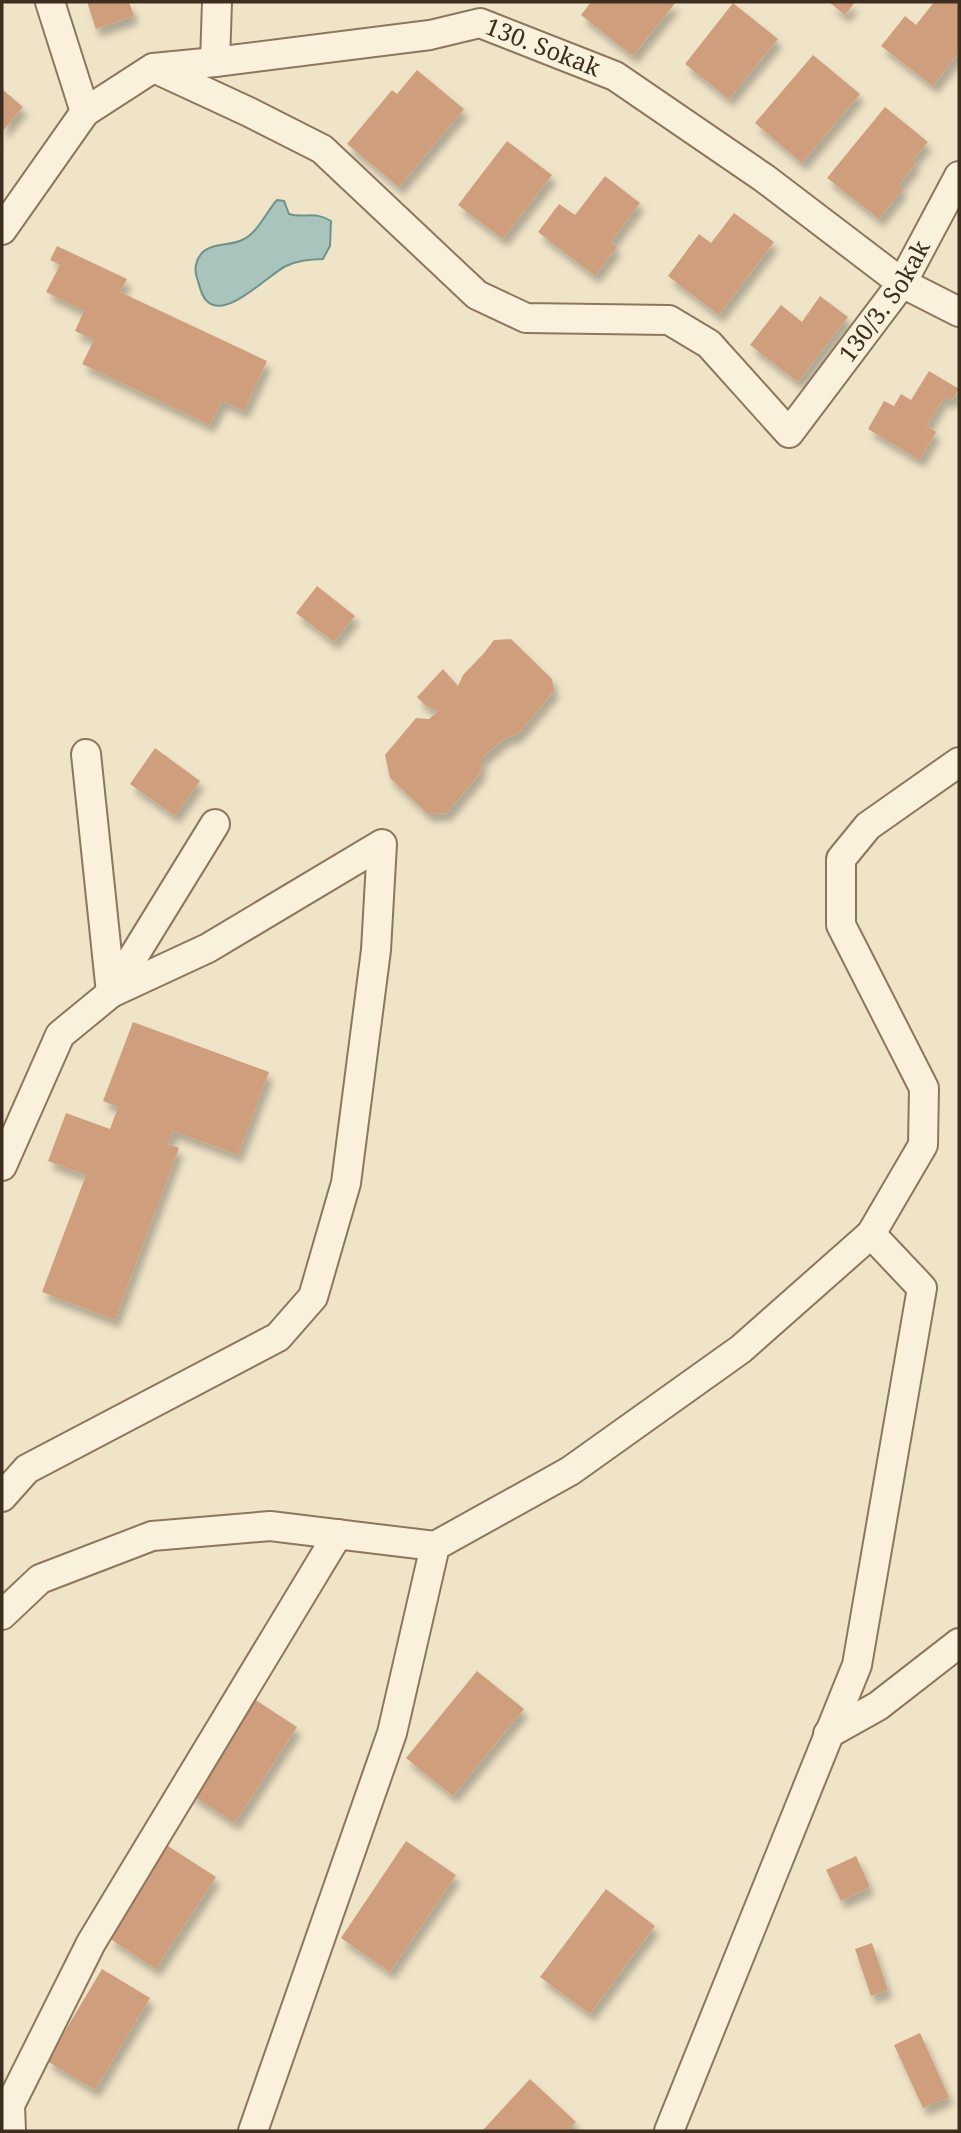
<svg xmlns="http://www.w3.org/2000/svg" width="961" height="2133" font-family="'Noto Serif',serif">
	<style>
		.water { fill: #a9c4bc; stroke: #6f938a; stroke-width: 2 }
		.building { fill: #cf9f7d; filter: url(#shadow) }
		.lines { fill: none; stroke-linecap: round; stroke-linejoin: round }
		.minor-casing { stroke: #8d765c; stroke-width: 32 }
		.minor { stroke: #faf1dc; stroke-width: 28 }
		.labels { text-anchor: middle; stroke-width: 5; stroke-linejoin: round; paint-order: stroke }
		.street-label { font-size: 24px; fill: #3d2e20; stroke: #f7eed8 }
	</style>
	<defs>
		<filter id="shadow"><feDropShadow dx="4.5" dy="8" stdDeviation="3.5" flood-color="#0004"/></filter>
	</defs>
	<rect width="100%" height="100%" fill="#f0e4c8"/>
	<path class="water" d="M277,200L284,201L289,214C305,219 313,210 331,221L330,246L323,259C310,260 298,260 286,266C268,275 227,319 208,302C201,297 200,286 197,278C194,269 196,260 202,253C211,243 230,246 242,240C258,233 266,212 277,200Z"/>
	<g class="building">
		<path d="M87,2H129L134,16L96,29Z"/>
		<path d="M591,2H676L633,56L581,15Z"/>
		<path d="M829,2H855L845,15Z"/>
		<path d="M934,2H959V53L933,86L881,46L905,16L916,25Z"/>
		<path d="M733,3L778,39L729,99L685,64Z"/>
		<path d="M813,55L860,94L802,163L755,123Z"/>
		<path d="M417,70L464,109L399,187L347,144L392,90L397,94Z"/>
		<path d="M2,89L23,107L2,132Z"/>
		<path d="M885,107L928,142L913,160L916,163L899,185L903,189L879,219L827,178Z"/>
		<path d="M507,141L552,175L503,239L458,205Z"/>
		<path d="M605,176L640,203L611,242L617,247L595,276L538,232L559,204L575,215Z"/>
		<path d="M734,213L774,242L719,315L668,276L699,234L711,243Z"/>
		<path d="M57,246L127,279L120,292L267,361L244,411L222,401L210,425L82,364L94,340L75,331L84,311L46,292L60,265L50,260Z"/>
		<path d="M820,296L848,317L798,382L750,345L781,305L802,322Z"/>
		<path d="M929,371L959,389L951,401L944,397L927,426L936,432L920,460L868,429L884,401L894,406L901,394L911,400Z"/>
		<path d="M317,586L355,616L334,642L296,613Z"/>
		<path d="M511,639L552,679L554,691L518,734L504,739L482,758L481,772L447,813L428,814L390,778L385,755L416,718L429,719L438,711L426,706L417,697L443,669L458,686L463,675L484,653L494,640Z"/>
		<path d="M155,748L200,781L175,816L130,784Z"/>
		<path d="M133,1022L269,1072L238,1155L173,1131L168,1144L179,1148L115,1320L42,1292L86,1175L48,1161L66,1113L110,1129L118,1107L103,1101Z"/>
		<path d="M477,1671L524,1709L453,1796L406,1758Z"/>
		<path d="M251,1697L297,1727L235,1823L189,1793Z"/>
		<path d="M406,1841L456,1875L390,1972L341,1938Z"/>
		<path d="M168,1846L216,1877L156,1969L109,1938Z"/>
		<path d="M856,1856L870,1887L841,1901L826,1870Z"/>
		<path d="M606,1889L655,1926L590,2014L540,1977Z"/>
		<path d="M872,1943L888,1990L871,1996L855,1949Z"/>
		<path d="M102,1969L150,1998L95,2090L47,2061Z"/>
		<path d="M920,2033L949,2097L923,2108L894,2045Z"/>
		<path d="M530,2079L576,2122L567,2131H482Z"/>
	</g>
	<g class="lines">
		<defs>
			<g id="minor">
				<path d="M50,2L85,112"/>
				<path d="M215,62L217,2"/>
				<path id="s1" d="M154,68L249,112L322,149L477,295L526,318L669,320L709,344L789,433L902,283L959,176"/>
				<path id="s2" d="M2,230L85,112L153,68L215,62L430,35L480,23L615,76L764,178L902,283L959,312"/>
				<path d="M86,754L111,993L215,824"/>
				<path d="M2,1166L60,1035L111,993L208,948L382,844L376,950L346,1183L313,1297L278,1337L27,1469L2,1497"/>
				<path d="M2,1615L40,1579L152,1536L270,1526L435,1546L570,1471L741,1349L871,1234L923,1145L924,1088L841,925V859L868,826L959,762"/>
				<path d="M828,1734L878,1706L959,1643"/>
				<path d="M11,2131L10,2105L91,1943L338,1534"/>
				<path d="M253,2131L392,1733L435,1546"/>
				<path d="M669,2131L857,1665L922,1288L871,1234"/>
			</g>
		</defs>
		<use href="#minor" class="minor-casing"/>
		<use href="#minor" class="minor"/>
	</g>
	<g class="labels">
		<g class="street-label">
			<text dy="8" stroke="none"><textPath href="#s2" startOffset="623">130. Sokak</textPath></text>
			<text dy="8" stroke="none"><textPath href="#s1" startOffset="926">130/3. Sokak</textPath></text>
		</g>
	</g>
	<rect width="961" height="2133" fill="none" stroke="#3d2e20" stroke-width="7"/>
</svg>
